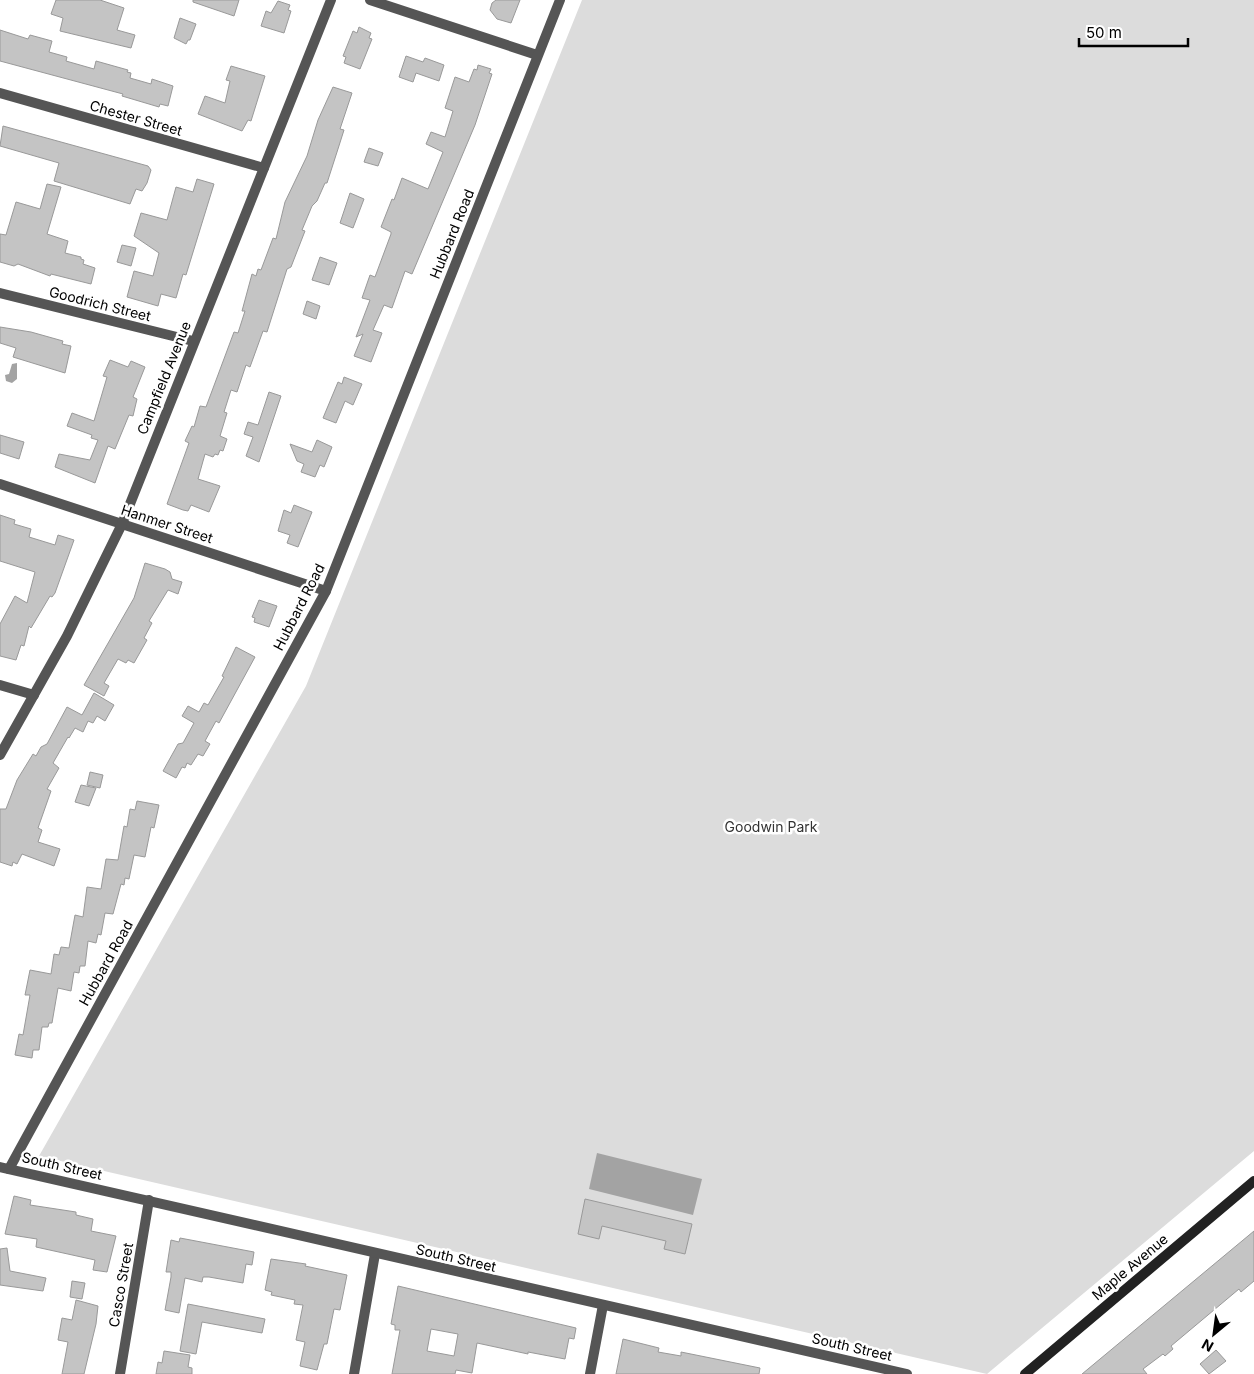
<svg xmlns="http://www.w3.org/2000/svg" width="1254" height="1374" font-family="Inter,sans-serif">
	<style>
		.green { fill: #dcdcdc }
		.water { fill: #a3a3a3 }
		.building { fill: #c4c4c4; stroke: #999; fill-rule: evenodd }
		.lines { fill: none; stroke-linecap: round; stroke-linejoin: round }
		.minor { stroke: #555; stroke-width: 10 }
		.tertiary { stroke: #555; stroke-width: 10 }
		.secondary { stroke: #222; stroke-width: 10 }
		.labels { text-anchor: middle; stroke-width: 5; stroke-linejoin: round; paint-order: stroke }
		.street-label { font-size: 14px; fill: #000; stroke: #fff }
		.park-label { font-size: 14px; fill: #333; stroke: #fff }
	</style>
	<rect width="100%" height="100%" fill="#fff"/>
	<path class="green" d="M582,0H1254V1151L987,1374L39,1156L306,686Z"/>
	<g class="water">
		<path d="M17,363V379L12,383L6,381L5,375L9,374L12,364Z"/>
		<path d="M597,1153L702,1179L693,1215L589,1189Z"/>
	</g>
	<g class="building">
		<path d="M56,0H100L124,8L117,30L135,35L131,48L60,31L63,18L51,14Z"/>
		<path d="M193,0H239L234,16L193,2Z"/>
		<path d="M496,0H520L511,23L497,19L490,10L492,3Z"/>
		<path d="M278,1L290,5L288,10L291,11L284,33L261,26L266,11L271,13Z"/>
		<path d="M180,18L196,24L190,40H188L186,44L174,38Z"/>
		<path d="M359,27L371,33L369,38L372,39L360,69L344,63L346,57L343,56L353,31L357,33Z"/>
		<path d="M0,30L28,39L30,35L52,41L49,52L67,57L66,61L94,69L96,61L128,70L127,72L131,73L130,78L151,84L152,79L173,86L168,106L160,104L159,107L122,96L123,94L0,61Z"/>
		<path d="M406,56L423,62L425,58L444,65L439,81L416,73L413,82L399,77Z"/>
		<path d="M478,65L491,69L489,73L492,74L475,125L412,274L405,271L392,308L384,305L373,330L382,333L371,362L354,356L363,334L356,337L370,300L362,298L370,275L375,277L391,234V232L381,227L392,199L394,200L402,178L428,189L443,152L426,144L431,132L445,137L453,111L445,108L455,77L469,82L474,69L477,70Z"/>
		<path d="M231,66L265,76L251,121L248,120L242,131L198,114L205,96L225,103L230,81L226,80Z"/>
		<path d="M333,87L352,93L340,129L344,130L337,152L327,183H325L317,201L312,206L302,230L305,231L291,267L287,269L267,332L263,331L250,367L246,365L237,392L231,390L224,412L227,413L220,436L227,439L223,451L220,450L218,455L215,454L213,457L205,454L198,479L220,486L209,512L191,505L188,511L183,510L167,504L189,443L185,441L192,426L194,427L200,406L206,407L234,332L238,333L245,311H242L252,274L256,276L258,269L261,270L273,238L276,239L285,202L307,156L318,120Z"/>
		<path d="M3,126L148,166L151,170L147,183L142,191L136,189L130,204L54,181L59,163L0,146Z"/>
		<path d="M369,148L383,153L378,166L364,162Z"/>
		<path d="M197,179L214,184L186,275L183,274L176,298L161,294L158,306L127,297L134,271L153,276L159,253L134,236L141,213L167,220L176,187L193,192Z"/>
		<path d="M47,184L61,187L47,234L68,241L65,253L81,257V259L84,260L83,264L95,268L91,284L51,274L50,276L18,264L14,266L0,262V234L6,235L16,202L40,209Z"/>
		<path d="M350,193L364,199L353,228L340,223Z"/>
		<path d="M122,245L136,248L131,266L117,262Z"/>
		<path d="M320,257L337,263L329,285L312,280Z"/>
		<path d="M307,301L320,306L316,319L303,314Z"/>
		<path d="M0,327L31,332L63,341L62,344L71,346L65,373L13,357L16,348L0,343Z"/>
		<path d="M110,360L128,367L131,361L145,367L133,397L137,399L133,416L129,415L115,449L108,446L95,483L55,467L59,454L90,460L98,440L91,438L92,435L67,426L72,413L94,421L107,377L103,376Z"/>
		<path d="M344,377L362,384L353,405L345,401L336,423L323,418L338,382L342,384Z"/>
		<path d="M269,392L281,396L259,462L246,456L253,437L244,434L248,422L258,425Z"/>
		<path d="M0,435L24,442L19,459L0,453Z"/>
		<path d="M317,440L332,447L324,467L320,465L315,477L301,472L304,464L297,461L290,444L312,452Z"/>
		<path d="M294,505L312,512L298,547L287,543L290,535L278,531L284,510L291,513Z"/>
		<path d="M0,515L15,520L14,524L31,529L29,537L55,545L58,535L74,540L55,593L52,597L50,596L31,628L29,626L24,646L21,645L16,660L0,656V624L15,596L27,603L35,572L0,561Z"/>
		<path d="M145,563L165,569L170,572L172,579L182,582L178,594L168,590L149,621L152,623L144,638L147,640L134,663L128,660L126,663L118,659L104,683L109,686L104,696L84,685L134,598Z"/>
		<path d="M259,600L277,606L269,627L254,622L255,618L252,617Z"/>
		<path d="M236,647L255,657L219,723L216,721L205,741L210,744L203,756L198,754L191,765L187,763L185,768L182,767L176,778L163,771L178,744L183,743L194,723L182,716L188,706L199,712L204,703L208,705L224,677L222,676Z"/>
		<path d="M94,693L114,705L105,721L97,716L93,723L88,721L83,732L75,728L69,738L68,737L53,763L59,768L47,789L51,791L38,828L42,830L38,842L60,849L54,866L22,854L17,864L13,862L12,866L0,862V809H6L17,780L33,754L36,756L41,747L47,744L67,707L82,715Z"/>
		<path d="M90,772L103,775L100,788L87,785Z"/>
		<path d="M81,785L96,788L89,806L75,802Z"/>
		<path d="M137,801L159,805L154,828L151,827L145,857L134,855L129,879L125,878L124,885L121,884L113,914L105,913L101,935L98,934L96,943L88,941L85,966H80L79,973L74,972L71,991L58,988L52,1023H49L48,1027H42L39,1050H33L32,1058L15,1055L19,1034L23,1035L30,995H25L30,970L51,974L54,954L59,955L61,947L69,948L75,915L83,917L87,887L101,889L106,859L118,860L124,826L127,827L130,809L135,810Z"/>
		<path d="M14,1196L31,1200L30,1205L76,1212V1215L93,1219L91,1231L116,1236L107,1272L93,1270L95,1260L36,1247L37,1239L5,1234Z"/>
		<path d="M585,1199L692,1224L685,1254L664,1249L666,1241L602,1226L599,1239L578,1234Z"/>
		<path d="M1254,1231V1281L1241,1292L1239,1289L1171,1346L1173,1349L1165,1356L1163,1354L1143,1369L1147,1374H1082Z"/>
		<path d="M180,1238L254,1252L252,1265L246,1264L243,1283L209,1277H203L202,1282L185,1278L179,1313L165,1310L171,1277V1272H166L171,1240L179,1242Z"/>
		<path d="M7,1248L10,1271L46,1278L43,1291L0,1285V1249Z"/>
		<path d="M271,1259L306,1264L305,1266L347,1275L340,1310L334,1309L327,1344H324L317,1370L300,1366L305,1342L296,1340L303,1305L294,1304L295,1300L271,1295L272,1292L265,1290Z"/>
		<path d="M72,1281L85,1283L82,1299L70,1297Z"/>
		<path d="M398,1286L576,1328L574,1339L569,1338L565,1359L528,1352V1354L477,1343L472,1373L456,1370L455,1374H392L400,1330H395V1325L391,1324ZM431,1329L458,1334L454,1356L427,1351Z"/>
		<path d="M76,1300L98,1306L96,1324L84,1374H62L68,1342L58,1340L62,1318L72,1320Z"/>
		<path d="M188,1304L265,1319L262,1333L202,1322L196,1354L180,1351Z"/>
		<path d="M623,1339L659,1348L658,1352L681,1356V1352L760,1368L759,1374H616Z"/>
		<path d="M1216,1350L1226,1361L1209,1374L1200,1364Z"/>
		<path d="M164,1351L190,1355L188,1367L192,1368V1374H156L158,1362L162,1363Z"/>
	</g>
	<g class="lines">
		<g class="minor">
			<path d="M370,0L537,55"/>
			<path d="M0,93L264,168"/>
			<path d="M0,293L193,341"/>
			<path d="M0,484L326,591"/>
			<path d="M0,685L34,695"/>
			<path d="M9,1169L326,591L560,0"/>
			<path d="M120,1374L149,1200"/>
			<path d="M354,1374L375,1254"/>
			<path d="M590,1374L603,1305"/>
		</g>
		<g class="tertiary">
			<path d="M0,755L67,636L122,524L331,0"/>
			<path d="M0,1167L907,1374"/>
		</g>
		<path class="secondary" d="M1025,1374L1254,1181"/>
	</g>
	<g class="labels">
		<g class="street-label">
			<text transform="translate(136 118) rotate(16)" y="5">Chester Street</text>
			<text transform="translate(452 234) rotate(-68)" y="5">Hubbard Road</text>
			<text transform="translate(100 304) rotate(14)" y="5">Goodrich Street</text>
			<text transform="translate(164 378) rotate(-68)" y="5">Campfield Avenue</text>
			<text transform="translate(167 524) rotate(18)" y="5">Hanmer Street</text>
			<text transform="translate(299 607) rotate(-63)" y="5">Hubbard Road</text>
			<text transform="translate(106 963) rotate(-61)" y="5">Hubbard Road</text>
			<text transform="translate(62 1166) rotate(13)" y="5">South Street</text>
			<text transform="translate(456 1258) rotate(13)" y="5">South Street</text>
			<text transform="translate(1130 1267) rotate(-40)" y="5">Maple Avenue</text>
			<text transform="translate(121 1285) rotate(-80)" y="5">Casco Street</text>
			<text transform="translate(852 1347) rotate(13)" y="5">South Street</text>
		</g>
		<g class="park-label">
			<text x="771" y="832">Goodwin Park</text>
		</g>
	</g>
	<g transform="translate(1214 1334) rotate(209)" stroke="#ffffff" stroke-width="4" paint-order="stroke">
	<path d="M0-4L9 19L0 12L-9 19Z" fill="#000000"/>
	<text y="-8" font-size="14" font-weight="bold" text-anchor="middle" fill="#000000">N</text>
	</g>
	<path d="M1079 38v8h109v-8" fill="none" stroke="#000000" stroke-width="2.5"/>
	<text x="1086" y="38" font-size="15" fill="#000000" stroke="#ffffff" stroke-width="4" paint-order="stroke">50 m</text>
</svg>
